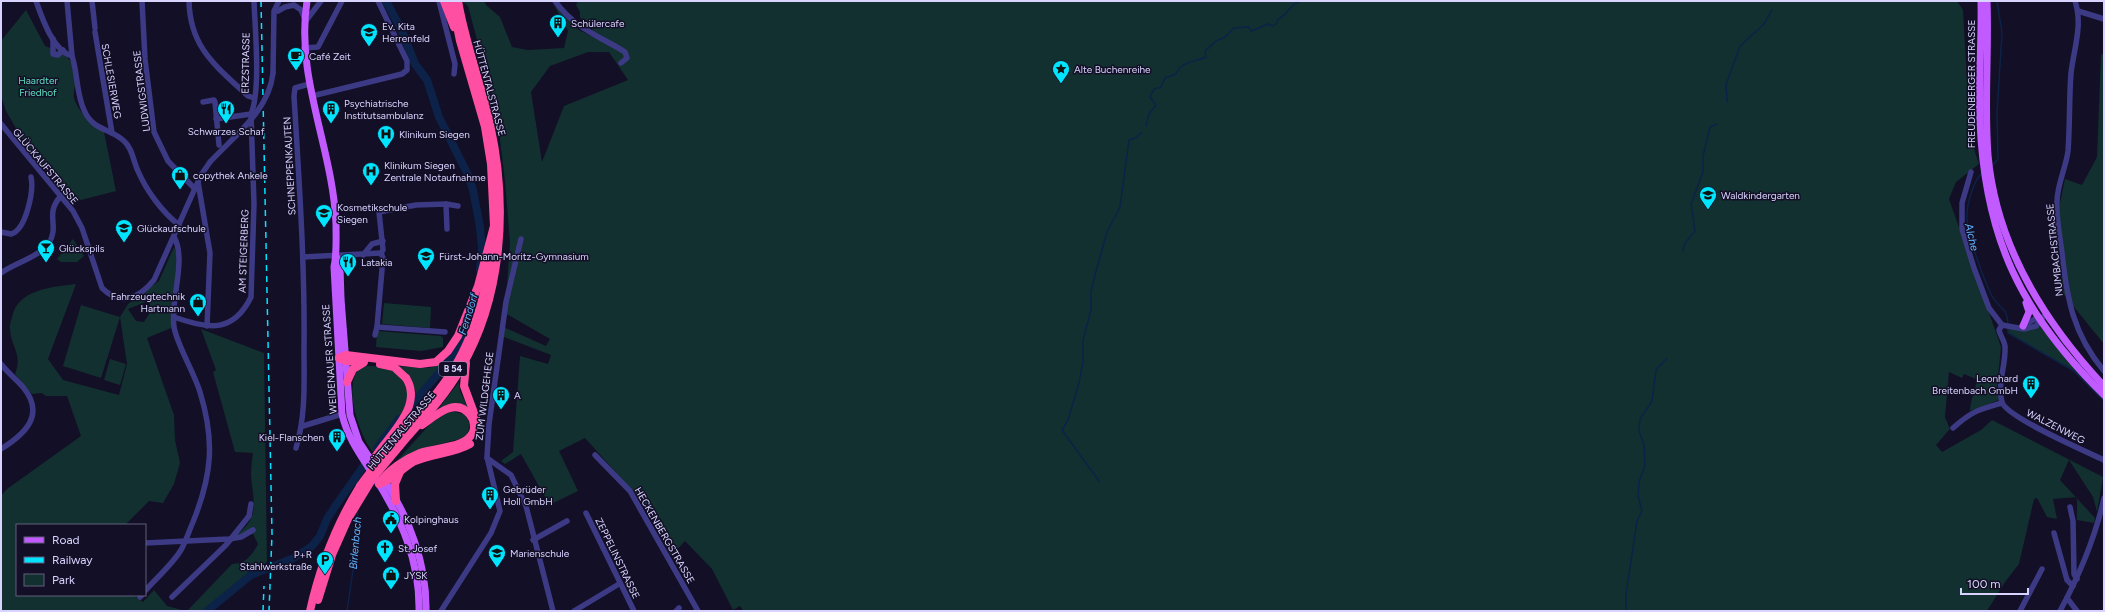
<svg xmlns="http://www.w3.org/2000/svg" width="2105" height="612" font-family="Figtree,sans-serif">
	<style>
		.green { fill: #12302f; fill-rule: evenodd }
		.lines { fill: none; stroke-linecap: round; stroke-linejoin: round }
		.stream { stroke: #0c2248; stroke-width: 1.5 }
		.river { stroke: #0c2248; stroke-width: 8 }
		.minor { stroke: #3d3a85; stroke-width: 5.5 }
		.major { stroke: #c25bff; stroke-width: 7 }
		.highway { stroke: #ff4fa3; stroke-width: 8 }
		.rail { stroke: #00e5ff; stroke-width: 1.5; stroke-dasharray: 6 5; stroke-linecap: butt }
		.minor-bridge { stroke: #3d3a85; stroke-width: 5.5 }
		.highway-bridge { stroke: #ff4fa3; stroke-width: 8 }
		.labels { text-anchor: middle; stroke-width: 3; stroke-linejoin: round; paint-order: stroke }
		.shield { fill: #130f26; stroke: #9e99be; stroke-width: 1 }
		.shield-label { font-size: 9px; font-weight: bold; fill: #d9d4ff }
		.poi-label { font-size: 10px; fill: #d9d4ff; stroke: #130f26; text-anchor: start }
		.street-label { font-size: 10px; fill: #d9d4ff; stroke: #130f26 }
		.park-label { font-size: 10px; fill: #5fe0c0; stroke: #130f26 }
		.water-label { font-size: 11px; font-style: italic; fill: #62b6ff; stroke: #130f26 }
	</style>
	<rect width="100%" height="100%" fill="#130f26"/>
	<g class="green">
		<path d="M462,1H484L486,5L500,17L512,47L528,50L564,48L568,31L552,1L577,29L599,40L586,20L580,18V12L576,5L578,1H1779L1780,2L1957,1L1963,10L1970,137L1979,164L1956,182L1949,199L2001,347L1997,387L1999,400L1970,411C1970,398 1977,390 1976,379L1964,374L1962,378L1949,372L1945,417L1950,429L1936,445L1942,452L1981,430L1992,420L2103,477L2097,512L2093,497L2069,460L2060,480L2095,518L2094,523L2077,520V497L2053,499L2057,519L2047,517L2037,498L2034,499L2019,564L2005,582L1987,611H743L740,606L733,610L712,569L685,541L671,556L646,506L585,438L559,451L578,491L547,506L545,497L521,454L505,464L501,461L513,452L520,356L548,364L551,355L499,335L501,326L546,346L550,339L505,313L510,243L505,181L497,115L468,6ZM588,52H609L628,80L564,106L542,162L531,92L550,66Z"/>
		<path d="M26,10L45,46C68,54 76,60 75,86C74,90 73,97 75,101C80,114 93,124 104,132L116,191L73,202L21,137L6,111L1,96V41Z"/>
		<path d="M2104,53V344L2062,292L2059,208L2065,179L2082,185L2097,157L2101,55Z"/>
		<path d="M73,239L84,256L77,262H61L57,259Z"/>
		<path d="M174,247L177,255L171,328L147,338L174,415L175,440L180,463L174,484L163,503L149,501L125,525H17V595H133L143,602L154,590L167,606L186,611H1V496L7,489L81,436L67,396H46L42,393L32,394L15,374C23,354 11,348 10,329C9,326 11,321 12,317C18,289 52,287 76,284L48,359L63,380L119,395L127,364L120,317L128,304L159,281ZM148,301L152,309L144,322L136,321L128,309Z"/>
		<path d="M384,303L431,307L430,328L382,324Z"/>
		<path d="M81,305L120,317L101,378L63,366Z"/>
		<path d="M2040,319L2061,348L2104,399V401L2074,371L2008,333L2007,325L2036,326Z"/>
		<path d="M201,329L264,353L267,562L206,611H187L232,564C246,564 252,555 258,544L253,534L235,536C261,518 253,502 251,475C251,468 252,460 253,453L235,452L213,372L216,370Z"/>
		<path d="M377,331L441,336L443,338V347L421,351L376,347Z"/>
		<path d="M110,359L126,364L120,385L104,380Z"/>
		<path d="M446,362L416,396C415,382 408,375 398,366L429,368Z"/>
		<path d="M362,366C376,366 396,365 403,380C404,384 407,388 408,392C411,409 383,439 373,452C359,435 341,382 362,366Z"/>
		<path d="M459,382L460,391L468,408L452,404L439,408Z"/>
		<path d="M450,411L464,414C471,423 471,429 464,438L420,449L394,464L431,423Z"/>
	</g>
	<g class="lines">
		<g class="stream">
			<path d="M1727,102L1726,85L1740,46L1764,24L1772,10"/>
			<path d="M1146,126L1149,114L1156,105L1150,97L1154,89L1161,87L1165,78L1176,74C1181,61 1195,62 1206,57L1205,51L1216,41L1225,37L1234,28L1249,27L1251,31L1268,24L1273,26L1277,23L1278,19C1287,16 1290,4 1300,1"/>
			<path d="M1993,165L1998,159L1997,113L2002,33L1997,1"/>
			<path d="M1982,173C1973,181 1966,207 1967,219C1969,239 1983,278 1992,296C1999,309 2007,306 2008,324"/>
			<path d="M1683,251L1685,243L1695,231L1691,204L1703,172V156L1710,127L1717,124"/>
			<path d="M2008,328V333L2074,371L2104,401"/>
			<path d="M1099,481L1062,430L1068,420L1079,383L1083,361V340L1091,310V292L1095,275L1107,232L1120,207L1129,140L1136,138L1141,133"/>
			<path d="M357,484V475"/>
			<path d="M347,611L359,529L357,510"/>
			<path d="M1626,611V594L1637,521L1642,511L1638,496L1639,482L1645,466L1644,445L1639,431L1640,419L1652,401L1656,370L1667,358"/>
		</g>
		<g class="river">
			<path d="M386,1L402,31L415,64L427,80L439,117L468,175L473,190L480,227L482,248L480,270"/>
			<path d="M408,409L450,360L463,333"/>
			<path d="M377,448L399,419"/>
			<path d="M207,611L251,575L294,558L312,546L320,536L327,519L336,505L370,457"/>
		</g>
		<g class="minor">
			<path d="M36,1C42,18 53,51 72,56C78,74 76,93 84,110C93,131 110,128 124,141C133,149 133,161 138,171C146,190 162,212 179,225"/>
			<path d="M67,1L72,56"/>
			<path d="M92,1L95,28"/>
			<path d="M142,1L145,59L154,132L168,161L195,189"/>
			<path d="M189,1C190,48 216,66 248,96L254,98"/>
			<path d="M439,1L455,64L454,74"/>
			<path d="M555,1C574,28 599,36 625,52L627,58L621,63"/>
			<path d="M2075,1C2083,25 2074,48 2071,73C2069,99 2070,125 2068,151C2066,168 2057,184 2057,202C2056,219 2060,236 2062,253C2067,299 2073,334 2104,371"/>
			<path d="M278,11L285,7L294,5L301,10L304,17"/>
			<path d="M2078,11L2104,19"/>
			<path d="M305,22L321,1"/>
			<path d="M95,32L112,133"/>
			<path d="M53,39V54L58,55L63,50"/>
			<path d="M304,48L318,47L342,1"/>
			<path d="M273,73L274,11L279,1"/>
			<path d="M312,96L402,74L407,70V61L378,1"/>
			<path d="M203,102L214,100L215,102L219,145"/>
			<path d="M216,119L251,114"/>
			<path d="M1,124L73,211L82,228L102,288C121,307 139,298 154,280L201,175L210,162"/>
			<path d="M1971,172L1962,203V229L1974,268L1989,308L2002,325L2024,329L2036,326L2043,317"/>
			<path d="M198,182L210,253L207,326"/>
			<path d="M446,204L458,206"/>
			<path d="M1,232L11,234C26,230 34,191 31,177"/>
			<path d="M363,255L372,244L383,241"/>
			<path d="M303,257L381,253"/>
			<path d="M1,273C15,263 39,257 49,243C60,225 44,214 61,196"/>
			<path d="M174,317C207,329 233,334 251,297L254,204L251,114C261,90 255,29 254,1"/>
			<path d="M2002,325L1999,330C2000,336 2005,341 2005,347C2006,365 1997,384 2002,402C2006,417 2087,452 2104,460"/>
			<path d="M2022,326L2035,319H2040"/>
			<path d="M377,327L445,332"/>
			<path d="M375,335L377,327L383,258L381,253L383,250L379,212L416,205L446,204L447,229"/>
			<path d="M1,364C8,373 16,379 23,387C46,415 25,434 1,449"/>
			<path d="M303,426L342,414"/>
			<path d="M1953,428C1972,411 1978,410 2002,403"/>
			<path d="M296,448C306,415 304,382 304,348C305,264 299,180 294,96L295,88L309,84"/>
			<path d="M595,455L630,491L698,611"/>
			<path d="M487,458L511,475L526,506L553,611"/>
			<path d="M2070,507L2073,521L2074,574L2077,579"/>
			<path d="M586,513L634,611"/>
			<path d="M2054,533L2067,580L2073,586"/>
			<path d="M533,540L567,521"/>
			<path d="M145,543L229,539L241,537L253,530"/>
			<path d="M145,591C156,578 172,565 181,550C186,541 189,531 193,522C212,475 215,441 200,392C194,372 177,345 174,327C170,301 187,259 174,237"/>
			<path d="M140,597L142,595"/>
			<path d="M172,597L226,545L249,516L251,504"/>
			<path d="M2067,598L2077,611"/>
			<path d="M441,611L491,533L500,511L487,457L489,424L506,302L521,239"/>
			<path d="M574,611L619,584"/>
			<path d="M676,611L679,608"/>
			<path d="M2020,611L2042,569"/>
			<path d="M2060,611C2080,574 2095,539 2104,498"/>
		</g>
		<g class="major">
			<path d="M307,1C295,78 333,148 336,224C336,239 337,253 334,267L342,414C347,437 361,456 374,476C401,518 420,561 419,611"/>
			<path d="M1981,1C1982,41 1978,82 1980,122C1985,239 2021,313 2104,395"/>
			<path d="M1987,1C1989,52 1984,104 1988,155C1996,245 2044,322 2104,386"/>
			<path d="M336,256L340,267L341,299L350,415L359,442L377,469"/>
			<path d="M2023,326L2029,312L2026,303"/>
			<path d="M383,478C409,517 427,564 426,611"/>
		</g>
		<g class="highway">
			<path d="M444,1L454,27"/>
			<path d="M339,358L346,355L420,364L436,362L448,351L458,336L478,286L494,226L491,164L485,127L460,41L452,1"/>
			<path d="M339,358L346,361L364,362"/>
			<path d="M466,363L464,386L477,421"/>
			<path d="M380,364L394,367L406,378"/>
			<path d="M347,382L353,369L363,363"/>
			<path d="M409,435C428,414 447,393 461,368C503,296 508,205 490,124C481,83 465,43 458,1"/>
			<path d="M379,484C388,470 405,459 420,453C435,447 466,449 473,432C475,427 474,420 470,415C456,396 435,416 422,425"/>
			<path d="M379,484C393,480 401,469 413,462C432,453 453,454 470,444"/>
			<path d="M396,501L395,484L400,472"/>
			<path d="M318,600L332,555L348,519"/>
			<path d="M310,611C320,566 336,525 360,486"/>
		</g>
		<g class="rail">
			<path d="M261,1L272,534L269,611"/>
			<path d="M263,611L264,586"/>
		</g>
		<path class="minor-bridge" d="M210,162C234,136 269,111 273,73"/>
		<g class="highway-bridge">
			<path d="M375,457C389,435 424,406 406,378"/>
			<path d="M360,486C384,452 414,423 439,390C476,342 489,285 494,226"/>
			<path d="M348,519L373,478L409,435"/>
		</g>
	</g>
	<defs>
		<symbol id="building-pin" viewBox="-11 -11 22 30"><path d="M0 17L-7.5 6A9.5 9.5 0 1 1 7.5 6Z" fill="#00e5ff" stroke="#130f26"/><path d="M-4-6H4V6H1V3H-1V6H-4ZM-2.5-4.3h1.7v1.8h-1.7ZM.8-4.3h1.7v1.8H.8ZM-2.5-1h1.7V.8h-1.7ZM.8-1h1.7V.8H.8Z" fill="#111"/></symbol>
		<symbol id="school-pin" viewBox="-11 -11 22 30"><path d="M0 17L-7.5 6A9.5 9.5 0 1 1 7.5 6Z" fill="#00e5ff" stroke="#130f26"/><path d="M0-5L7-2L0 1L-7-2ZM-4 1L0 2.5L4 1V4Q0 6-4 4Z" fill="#111"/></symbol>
		<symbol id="cafe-pin" viewBox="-11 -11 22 30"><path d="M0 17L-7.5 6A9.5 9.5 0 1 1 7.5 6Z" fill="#00e5ff" stroke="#130f26"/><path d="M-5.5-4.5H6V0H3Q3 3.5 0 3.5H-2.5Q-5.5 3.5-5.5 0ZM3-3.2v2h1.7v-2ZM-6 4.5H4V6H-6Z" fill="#111"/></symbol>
		<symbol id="sight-pin" viewBox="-11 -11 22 30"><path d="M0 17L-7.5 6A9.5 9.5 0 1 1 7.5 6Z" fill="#00e5ff" stroke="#130f26"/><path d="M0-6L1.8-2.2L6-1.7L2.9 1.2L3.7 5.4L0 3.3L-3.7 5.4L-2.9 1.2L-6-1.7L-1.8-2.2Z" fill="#111"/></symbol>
		<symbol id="restaurant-pin" viewBox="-11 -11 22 30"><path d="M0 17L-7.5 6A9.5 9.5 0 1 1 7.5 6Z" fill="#00e5ff" stroke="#130f26"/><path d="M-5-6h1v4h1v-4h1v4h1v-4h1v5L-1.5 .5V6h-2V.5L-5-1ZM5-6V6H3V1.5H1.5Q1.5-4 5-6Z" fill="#111"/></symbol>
		<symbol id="hospital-pin" viewBox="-11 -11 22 30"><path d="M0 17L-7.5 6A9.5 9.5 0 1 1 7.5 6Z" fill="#00e5ff" stroke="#130f26"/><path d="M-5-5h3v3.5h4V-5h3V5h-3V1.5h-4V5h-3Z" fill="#111"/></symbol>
		<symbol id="shop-pin" viewBox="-11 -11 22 30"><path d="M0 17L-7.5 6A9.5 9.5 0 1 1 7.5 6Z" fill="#00e5ff" stroke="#130f26"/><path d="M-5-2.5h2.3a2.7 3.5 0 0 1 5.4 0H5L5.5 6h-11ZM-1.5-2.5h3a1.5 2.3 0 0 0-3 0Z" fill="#111"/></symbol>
		<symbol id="bar-pin" viewBox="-11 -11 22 30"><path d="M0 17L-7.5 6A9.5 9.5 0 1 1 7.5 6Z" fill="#00e5ff" stroke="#130f26"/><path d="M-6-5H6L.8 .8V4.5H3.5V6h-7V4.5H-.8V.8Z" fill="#111"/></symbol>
		<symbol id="civic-pin" viewBox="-11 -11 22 30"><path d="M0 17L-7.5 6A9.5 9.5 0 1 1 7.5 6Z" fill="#00e5ff" stroke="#130f26"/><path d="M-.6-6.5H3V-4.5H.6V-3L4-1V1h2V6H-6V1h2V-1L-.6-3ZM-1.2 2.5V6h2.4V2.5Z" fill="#111"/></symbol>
		<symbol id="church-pin" viewBox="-11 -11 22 30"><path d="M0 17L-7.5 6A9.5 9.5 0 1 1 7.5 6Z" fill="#00e5ff" stroke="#130f26"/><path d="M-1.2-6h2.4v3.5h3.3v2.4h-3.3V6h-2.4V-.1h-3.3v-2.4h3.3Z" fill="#111"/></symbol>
		<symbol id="parking-pin" viewBox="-11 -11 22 30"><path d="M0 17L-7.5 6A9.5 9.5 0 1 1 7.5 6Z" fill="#00e5ff" stroke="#130f26"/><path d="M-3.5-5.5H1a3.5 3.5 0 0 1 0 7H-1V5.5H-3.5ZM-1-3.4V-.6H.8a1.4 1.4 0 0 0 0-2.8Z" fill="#111"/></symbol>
	</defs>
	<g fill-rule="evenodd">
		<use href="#building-pin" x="548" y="13" width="20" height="27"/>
		<use href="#school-pin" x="359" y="22" width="20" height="27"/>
		<use href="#cafe-pin" x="286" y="46" width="20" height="27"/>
		<use href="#sight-pin" x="1051" y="59" width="20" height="27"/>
		<use href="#restaurant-pin" x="216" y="99" width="20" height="27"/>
		<use href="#building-pin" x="321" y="99" width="20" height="27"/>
		<use href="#hospital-pin" x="376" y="124" width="20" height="27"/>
		<use href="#hospital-pin" x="361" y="161" width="20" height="27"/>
		<use href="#shop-pin" x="170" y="165" width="20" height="27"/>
		<use href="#school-pin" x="1698" y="185" width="20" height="27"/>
		<use href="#school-pin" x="314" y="203" width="20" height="27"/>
		<use href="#school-pin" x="114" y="218" width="20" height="27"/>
		<use href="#bar-pin" x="36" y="238" width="20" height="27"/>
		<use href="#school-pin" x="416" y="246" width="20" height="27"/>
		<use href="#restaurant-pin" x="338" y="252" width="20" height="27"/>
		<use href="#shop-pin" x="188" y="292" width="20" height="27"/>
		<use href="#building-pin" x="2021" y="374" width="20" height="27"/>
		<use href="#building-pin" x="491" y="385" width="20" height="27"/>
		<use href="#building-pin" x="327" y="427" width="20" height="27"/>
		<use href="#building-pin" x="480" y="485" width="20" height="27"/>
		<use href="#civic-pin" x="381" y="509" width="20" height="27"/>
		<use href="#church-pin" x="375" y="538" width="20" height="27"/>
		<use href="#school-pin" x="487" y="543" width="20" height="27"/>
		<use href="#parking-pin" x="315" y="550" width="20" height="27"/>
		<use href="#shop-pin" x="381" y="565" width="20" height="27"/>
	</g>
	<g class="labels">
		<rect class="shield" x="439" y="362" width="28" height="14" rx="3"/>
		<g class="shield-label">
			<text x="453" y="372">B 54</text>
		</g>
		<g class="poi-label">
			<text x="571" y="27">Schülercafe</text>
			<text x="382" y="30">Ev. Kita<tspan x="382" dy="12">Herrenfeld</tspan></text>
			<text x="309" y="60">Café Zeit</text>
			<text x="1074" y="73">Alte Buchenreihe</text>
			<text x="344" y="107">Psychiatrische<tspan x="344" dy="12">Institutsambulanz</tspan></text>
			<text x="226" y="135" text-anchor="middle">Schwarzes Schaf</text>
			<text x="399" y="138">Klinikum Siegen</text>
			<text x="384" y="169">Klinikum Siegen<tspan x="384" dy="12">Zentrale Notaufnahme</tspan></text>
			<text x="193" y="179">copythek Ankele</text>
			<text x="1721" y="199">Waldkindergarten</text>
			<text x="337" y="211">Kosmetikschule<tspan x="337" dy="12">Siegen</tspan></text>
			<text x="137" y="232">Glückaufschule</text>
			<text x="59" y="252">Glückspils</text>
			<text x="439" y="260">Fürst-Johann-Moritz-Gymnasium</text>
			<text x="361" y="266">Latakia</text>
			<text x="185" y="300" text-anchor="end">Fahrzeugtechnik<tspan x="185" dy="12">Hartmann</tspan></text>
			<text x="2018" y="382" text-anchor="end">Leonhard<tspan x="2018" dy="12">Breitenbach GmbH</tspan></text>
			<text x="514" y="399">A</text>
			<text x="324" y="441" text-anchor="end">Kiel-Flanschen</text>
			<text x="503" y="493">Gebrüder<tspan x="503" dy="12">Holl GmbH</tspan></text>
			<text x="404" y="523">Kolpinghaus</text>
			<text x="398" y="552">St. Josef</text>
			<text x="510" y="557">Marienschule</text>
			<text x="312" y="558" text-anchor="end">P+R<tspan x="312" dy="12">Stahlwerkstraße</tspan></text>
			<text x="404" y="579">JYSK</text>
		</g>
		<g class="street-label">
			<text transform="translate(245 63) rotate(-89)" y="4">ERZSTRASSE</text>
			<text transform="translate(112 81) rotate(80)" y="4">SCHLESIERWEG</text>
			<text transform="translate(1971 84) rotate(-90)" y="4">FREUDENBERGER STRASSE</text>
			<text transform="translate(490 88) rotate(75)" y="4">HÜTTENTALSTRASSE</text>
			<text transform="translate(141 91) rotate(-97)" y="4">LUDWIGSTRASSE</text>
			<text transform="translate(46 166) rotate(50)" y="4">GLÜCKAUFSTRASSE</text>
			<text transform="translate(289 166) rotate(-93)" y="4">SCHNEPPENKAUTEN</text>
			<text transform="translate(2054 250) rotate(-96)" y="4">NUMBACHSTRASSE</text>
			<text transform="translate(243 251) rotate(-88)" y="4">AM STEIGERBERG</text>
			<text transform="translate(329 359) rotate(-94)" y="4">WEIDENAUER STRASSE</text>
			<text transform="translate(484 396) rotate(-83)" y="4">ZUM WILDGEHEGE</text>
			<text transform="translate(2056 426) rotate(27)" y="4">WALZENWEG</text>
			<text transform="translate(401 430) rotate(-50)" y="4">HÜTTENTALSTRASSE</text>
			<text transform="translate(665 535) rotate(60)" y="4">HECKENBERGSTRASSE</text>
			<text transform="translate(618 558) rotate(64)" y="4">ZEPPELINSTRASSE</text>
		</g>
		<g class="park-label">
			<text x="38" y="84">Haardter<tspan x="38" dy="12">Friedhof</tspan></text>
		</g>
		<g class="water-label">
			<text transform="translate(1972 237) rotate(76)" y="4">Alche</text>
			<text transform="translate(468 314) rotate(-73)" y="4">Ferndorf</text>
			<text transform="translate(355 543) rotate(-85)" y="4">Birlenbach</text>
		</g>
	</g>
	<rect width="2105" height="612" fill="none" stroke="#d9d4ff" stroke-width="4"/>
	<rect x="16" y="524" width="130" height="72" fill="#130f26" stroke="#625e7d"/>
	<rect x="24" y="537" width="20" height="6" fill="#c25bff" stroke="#625e7d"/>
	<text x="52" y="544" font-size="12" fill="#d9d4ff">Road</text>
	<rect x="24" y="557" width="20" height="6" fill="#00e5ff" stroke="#625e7d"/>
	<text x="52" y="564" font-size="12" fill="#d9d4ff">Railway</text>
	<rect x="24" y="574" width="20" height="12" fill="#12302f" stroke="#625e7d"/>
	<text x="52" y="584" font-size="12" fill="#d9d4ff">Park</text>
	<path d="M1961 588v6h67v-6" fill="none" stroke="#d9d4ff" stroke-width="2"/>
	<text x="1967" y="588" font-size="12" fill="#d9d4ff" stroke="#130f26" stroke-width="3" paint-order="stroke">100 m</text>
</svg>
